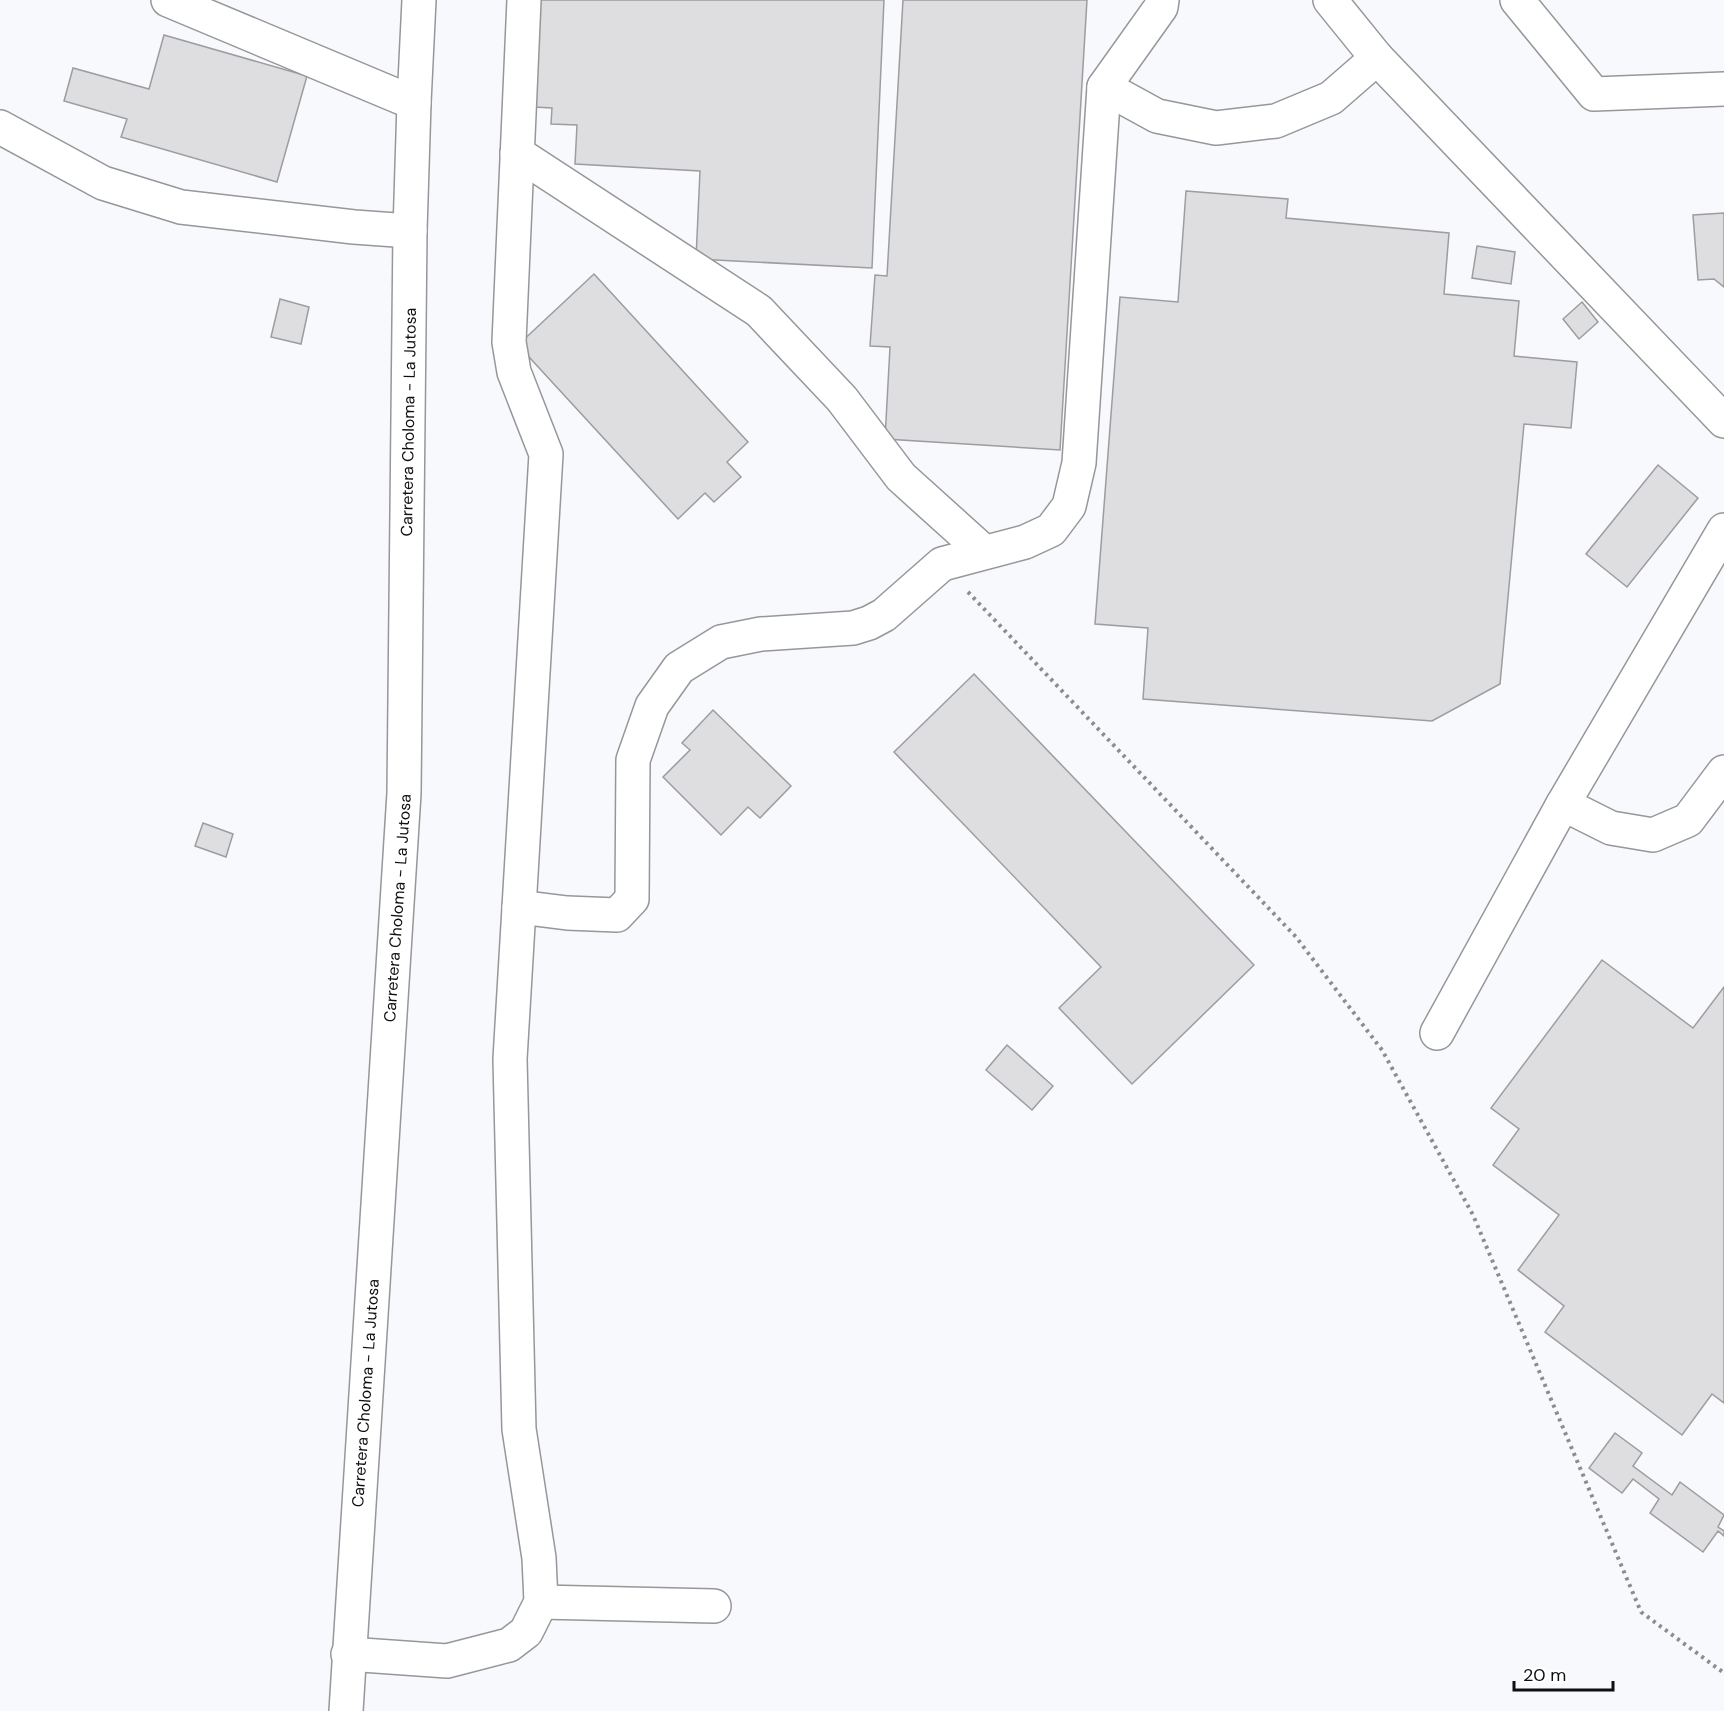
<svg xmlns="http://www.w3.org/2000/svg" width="1724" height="1711" font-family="'DM Sans',sans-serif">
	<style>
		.building { fill: #dedde0; stroke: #9d9da0; stroke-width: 1.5 }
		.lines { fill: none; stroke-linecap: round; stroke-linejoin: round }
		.minor-casing { stroke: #959799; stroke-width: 36 }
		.path { stroke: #8a8c8e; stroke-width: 4; stroke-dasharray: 3 4.5; stroke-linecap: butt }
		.minor { stroke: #fff; stroke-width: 33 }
		.labels { text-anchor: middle; stroke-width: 5; stroke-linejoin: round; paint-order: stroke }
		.street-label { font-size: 16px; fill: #0e0f10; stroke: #fff }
	</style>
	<rect width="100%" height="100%" fill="#f7f9fc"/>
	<g class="building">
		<path d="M539,0H884L872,268L696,259L700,171L575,164L577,125L551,124L552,108L534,107Z"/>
		<path d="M903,0H1087L1060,450L885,439L890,347L870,346L875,275L887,276Z"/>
		<path d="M164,35L307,76L277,182L121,137L127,119L64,101L73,68L149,89Z"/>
		<path d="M1186,191L1288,199L1286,218L1449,233L1444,294L1519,301L1514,356L1577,362L1571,428L1524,424L1500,684L1432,721L1143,699L1148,628L1095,624L1120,297L1178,302Z"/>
		<path d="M1724,213V287L1714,279L1698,280L1693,215Z"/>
		<path d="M1477,246L1515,252L1511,284L1472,278Z"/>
		<path d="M594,274L748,442L727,462L741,477L714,502L705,493L678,519L518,345Z"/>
		<path d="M280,299L309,307L301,344L271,337Z"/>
		<path d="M1582,302L1598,322L1579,339L1563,319Z"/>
		<path d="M1658,465L1698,498L1627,587L1586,554Z"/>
		<path d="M974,674L1254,965L1132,1084L1059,1008L1101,967L894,752Z"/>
		<path d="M713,710L791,786L760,818L748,807L721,835L663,777L690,750L682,743Z"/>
		<path d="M203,823L233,834L226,857L195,846Z"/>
		<path d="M1602,960L1693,1028L1724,987V1403L1712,1394L1682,1435L1545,1332L1564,1306L1518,1270L1559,1215L1493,1165L1519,1129L1491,1108Z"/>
		<path d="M1007,1045L1053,1086L1032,1110L986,1070Z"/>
		<path d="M1615,1433L1642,1453L1633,1466L1672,1495L1680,1482L1724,1515L1718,1527L1724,1531V1536L1718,1531L1703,1552L1650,1513L1659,1499L1633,1479L1622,1493L1589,1468Z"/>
	</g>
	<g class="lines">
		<defs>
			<g id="minor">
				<path d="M168,0L414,103"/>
				<path d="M1330,0L1377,58L1724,421"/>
				<path d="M1517,0L1594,94L1724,89"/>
				<path d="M1104,87L1157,116L1216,128L1276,121L1331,98L1377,58"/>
				<path d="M0,127L103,183L181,207L354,227L410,231"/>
				<path d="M517,153L759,311L842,399L901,477L983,551"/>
				<path d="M1563,804L1611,828L1653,835L1688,820L1724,772"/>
				<path d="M519,907L567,913L617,915L632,899L633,760L652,706L679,668L721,642L761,634L853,628L869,623L884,615L942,564L1025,542L1051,530L1069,506L1079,463L1104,87L1161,7L1162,0"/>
				<path d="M1437,1033L1563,804L1724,530"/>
				<path d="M541,1602L714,1606"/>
				<path d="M348,1654L447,1661L509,1645L526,1632L541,1602L539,1558L519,1429L510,1059L546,454L514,372L509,342L524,0"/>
				<path d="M346,1711L404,793L410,231L414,103L419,0"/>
			</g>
		</defs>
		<use href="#minor" class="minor-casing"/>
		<path class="path" d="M968,592L1296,937L1382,1050L1473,1215L1641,1612L1724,1673"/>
		<use href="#minor" class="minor"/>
	</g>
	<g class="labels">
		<g class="street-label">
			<text transform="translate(408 422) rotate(-89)" y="6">Carretera Choloma - La Jutosa</text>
			<text transform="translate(397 908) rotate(-86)" y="6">Carretera Choloma - La Jutosa</text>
			<text transform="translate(365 1393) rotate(-86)" y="6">Carretera Choloma - La Jutosa</text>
		</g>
	</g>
	<path d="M1514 1681v9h99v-9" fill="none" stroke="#0e0f10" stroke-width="3"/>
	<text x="1523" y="1681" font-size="18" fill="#0e0f10" stroke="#ffffff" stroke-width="4.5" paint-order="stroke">20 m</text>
</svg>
